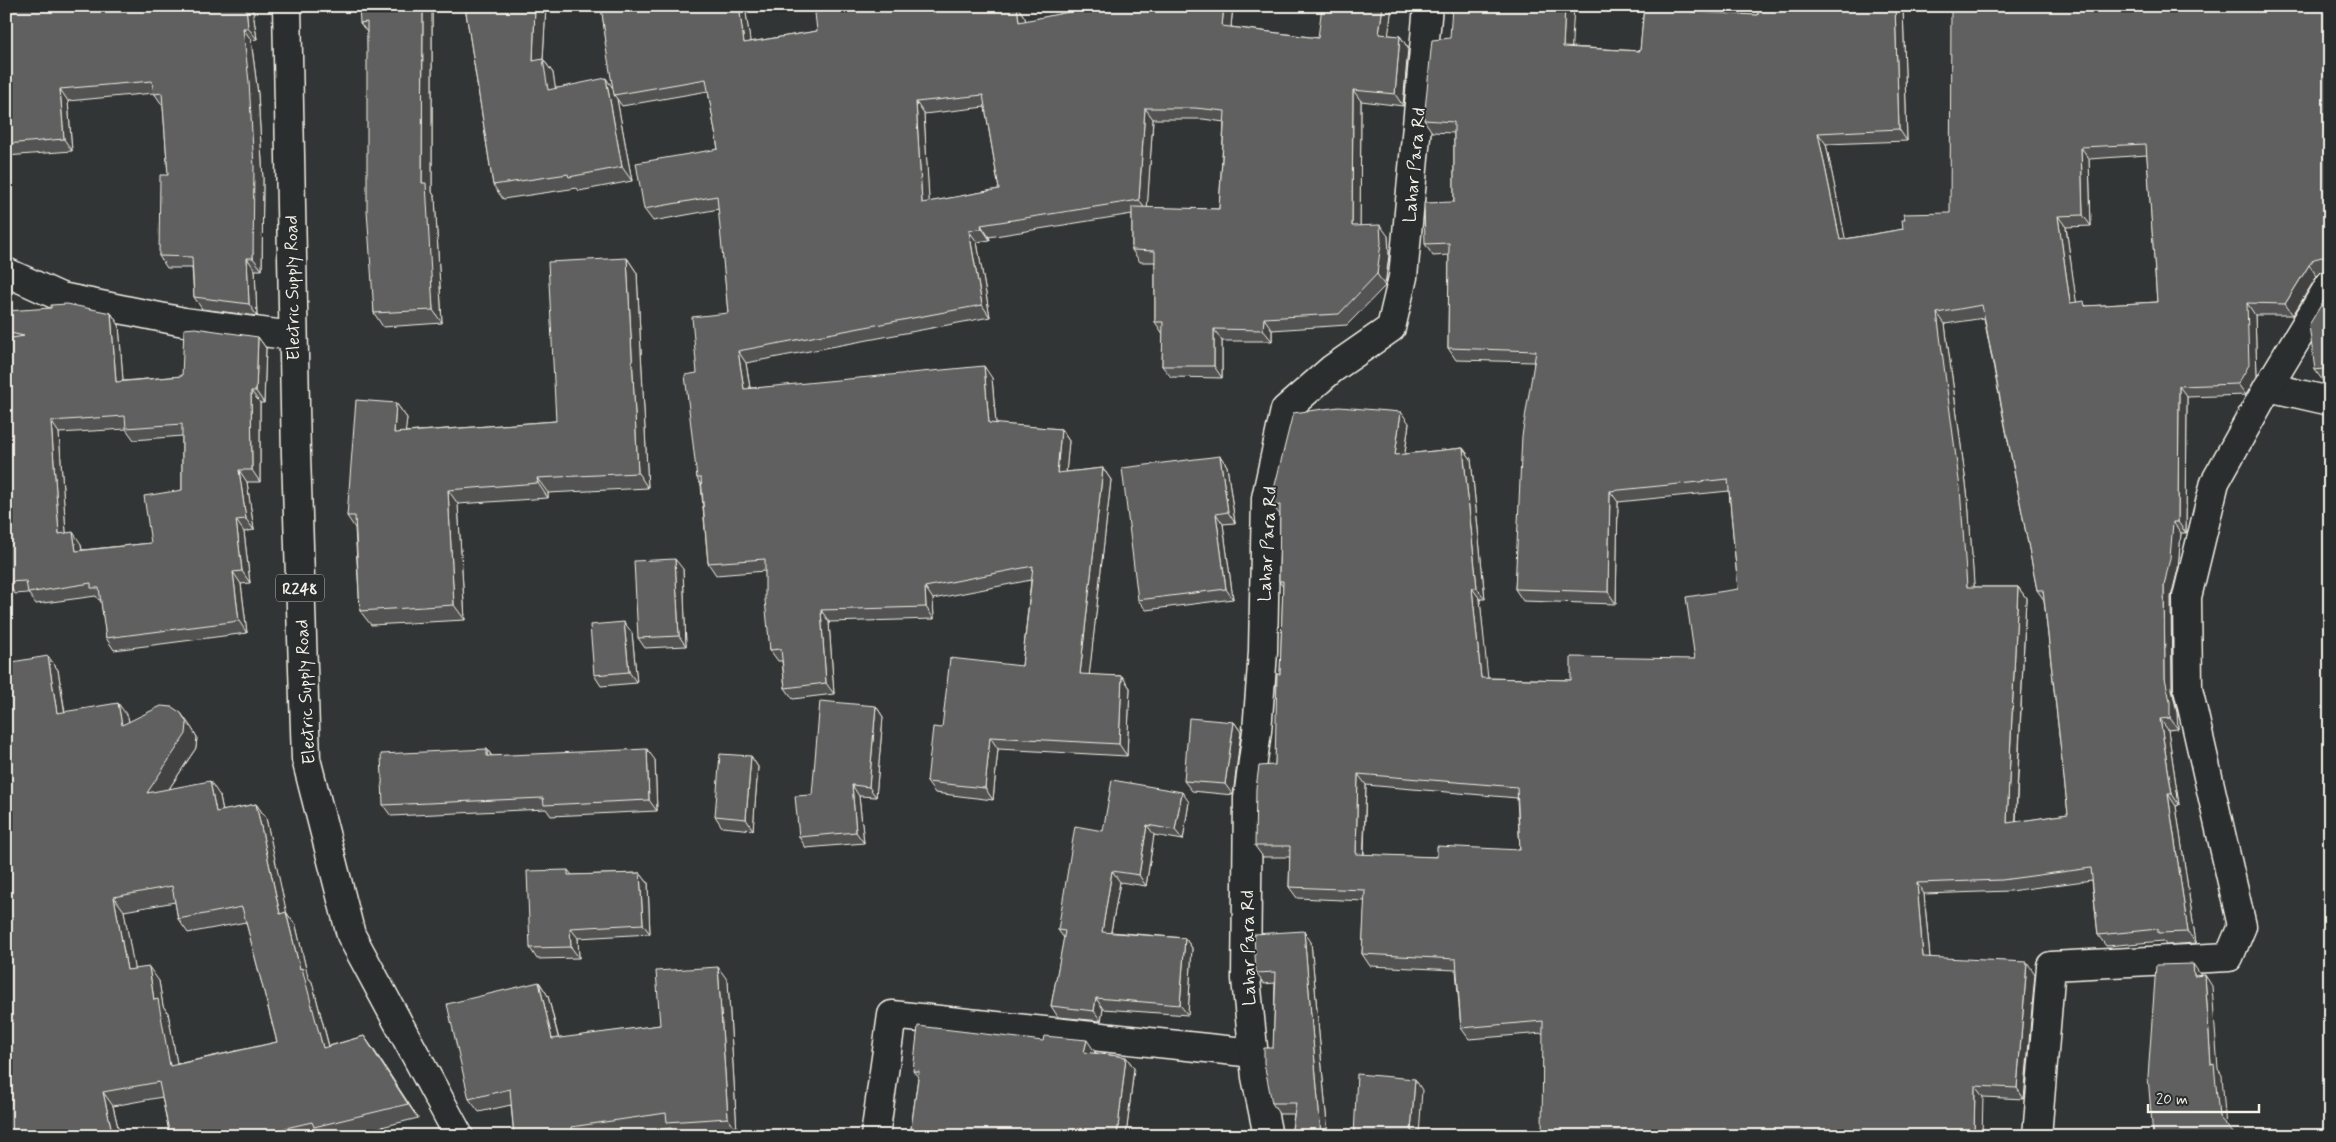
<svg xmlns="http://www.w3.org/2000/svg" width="2336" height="1142" font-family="Mynerve,sans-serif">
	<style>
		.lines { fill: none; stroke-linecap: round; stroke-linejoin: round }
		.street-casing { stroke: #f4f1e8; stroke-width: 31 }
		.primary-casing { stroke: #f4f1e8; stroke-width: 31 }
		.street { stroke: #2a2d2e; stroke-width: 28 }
		.primary { stroke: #2a2d2e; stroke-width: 28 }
		.wall { fill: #525352; stroke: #f4f1e8; fill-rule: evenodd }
		.shaded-wall { fill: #424342; stroke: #f4f1e8 }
		.building { fill: #5f605f; stroke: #f4f1e8; fill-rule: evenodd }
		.labels { text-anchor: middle; stroke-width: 4; stroke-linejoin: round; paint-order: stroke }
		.shield { fill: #2a2d2e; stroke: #b7b6b0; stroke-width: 1 }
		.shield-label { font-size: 16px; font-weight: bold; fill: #f4f1e8 }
		.street-label { font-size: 18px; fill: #f4f1e8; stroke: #2a2d2e }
	</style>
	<rect width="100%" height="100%" fill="#323535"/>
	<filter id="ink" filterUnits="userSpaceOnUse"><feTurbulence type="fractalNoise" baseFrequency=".02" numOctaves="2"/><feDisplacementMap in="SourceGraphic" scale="10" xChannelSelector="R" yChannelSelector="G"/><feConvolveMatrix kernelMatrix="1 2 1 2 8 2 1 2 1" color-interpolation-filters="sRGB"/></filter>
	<g filter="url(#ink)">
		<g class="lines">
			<defs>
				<g id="street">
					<path d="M6,272L61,297L184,322L293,336"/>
					<path d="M2268,387L2330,401"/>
					<path d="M875,1136L892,1015L1254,1053"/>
					<path d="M1268,1136L1256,1077L1246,979L1248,798L1257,731L1263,652L1266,498L1285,410L1332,369L1391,328L1403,277L1428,6"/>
					<path d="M2037,1136L2051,966L2229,957L2242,926L2188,689L2187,597L2215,482L2268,387L2330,284"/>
				</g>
				<path id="primary" d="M287,6L296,455L306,759L351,935L459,1136"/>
			</defs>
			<use href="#street" class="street-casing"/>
			<use href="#primary" class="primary-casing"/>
			<use href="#street" class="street"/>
			<use href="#primary" class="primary"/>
		</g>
		<g class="wall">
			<path d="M6,6H252L257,39L251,40L258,94L263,179L262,270H255L257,316L202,309L194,297L192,268H167L159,256L168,175L163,106L154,93L68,101L72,151L6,156Z"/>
			<path d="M432,6V192L435,197L442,323L383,327L374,313L367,32L360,23Z"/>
			<path d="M465,6H546L543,59L553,73L555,88H613L601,6H745L750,42L817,31L839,9L838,6H997V9L1017,6L1025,18L1026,21L1098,6H1233L1231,27L1318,38L1392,6L1388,35L1400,36L1408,48L1403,106L1361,101L1360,226L1388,236L1389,255L1385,286L1347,325L1272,330V341H1222V378L1171,377L1162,366L1163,334L1155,322V262H1140L1132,250V214L989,237L990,240L977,242L990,317L746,363L750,388L992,378L996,424L1061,429L1069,441L1066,472L1103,468L1111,480L1089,675L1122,676L1130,688L1127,756L998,749L993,800L935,793L927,782L942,728L1022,666L1031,580L933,599L934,619L829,622L834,694L793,699L785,688L782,661H778L770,650L765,571L716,575L708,563L701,485L697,478V373L728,313L719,209L653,221L644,209L718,149L708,91L622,106L617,99L632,181L579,191L577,188L503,199L493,185ZM985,107L999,189L929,202L924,114ZM1153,119H1203L1224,122L1219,209L1147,208Z"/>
			<path d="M1644,6H1700V12L1758,15V6H1903L1907,141L1826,144L1845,239L1903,229L1950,213L2330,6V268L2322,271L2317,276L2293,315H2255L2257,376L2246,395L2187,397L2186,533H2181L2178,569L2171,597L2172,689L2177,713L2178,729L2168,730L2179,805L2176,806L2196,943L2166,945L2163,941L2106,946L2098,935L2092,880L2010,891L1924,894L1930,958L2035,974L2024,1099L1983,1097L1543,1033L1469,1039L1461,1028L1456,970L1370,966L1362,954L1365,901L1297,898L1289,887L1290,857H1263L1255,846L1275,765L1280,674L1283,587L1279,581L1280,515L1273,506L1409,423L1405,454L1463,448L1471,459L1485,599H1480L1487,678L1571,680L1695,659L1738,589L1729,491L1618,502L1616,604L1523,601L1515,589L1534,362L1456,360L1448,348L1449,255L1433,256L1425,244L1454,202V133L1432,132L1424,120L1571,47L1640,51ZM2147,155L2157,302L2087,306L2076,302L2066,227L2091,226L2089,159ZM1984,318L2037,590L2044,600L2068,814L2016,822L2026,598L2018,587H1974L1968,499L1945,324ZM1366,785L1517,798L1520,850L1437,857L1364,855Z"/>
			<path d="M627,258L637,273L648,488L548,493V498L458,504L465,620L371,625L360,611L355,528L347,516L396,403L407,418L405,432L556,421Z"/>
			<path d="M2330,290V380L2323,381L2315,370Z"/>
			<path d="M6,311L111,313L119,325L123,381L182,376L258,337L266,348L264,403H260V482H247L254,530L244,532L250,583L241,584L247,633L114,650L106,638L101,600H99L96,596L36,604L28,593L15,594L7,582L6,571ZM126,429L134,440L182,436V490L151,543L82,550L81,544L66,533L59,433Z"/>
			<path d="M1220,456L1227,466L1235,523L1223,524L1233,599L1146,610L1138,600Z"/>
			<path d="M683,569L686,646L645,648L638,638Z"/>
			<path d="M632,633L637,683L601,686L594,675Z"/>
			<path d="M48,656L58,670L65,712L128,717L129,722L191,727L197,737L196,748L169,789L220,796L223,811L256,804L266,818L286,912L296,926L308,977L312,982L329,1046L364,1036L418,1118L345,1136H170L162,1097L113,1106L120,1136H6ZM175,902L178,919L188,933L246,922L277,1042L177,1064L168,1013L163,1006L159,981L134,969L124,911Z"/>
			<path d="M876,706L883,717L876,797L859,796L864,843L806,848L799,837L812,795Z"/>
			<path d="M1234,722L1241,732L1233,795L1192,791L1184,781Z"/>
			<path d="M487,749L492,756L655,760L657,811L551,816L546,809L391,816L383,805Z"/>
			<path d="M751,756L758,767L753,830L722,827L715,816Z"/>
			<path d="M1189,802L1183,840L1154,835L1146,886L1120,882L1111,932L1185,938L1192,948L1188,1015L1103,1009L1101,1021L1058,1017L1051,1006L1064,938L1058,930L1103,831Z"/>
			<path d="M568,870L572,875L640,873L648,883L650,934L578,938L579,958L537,959L530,948Z"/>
			<path d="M1311,942L1328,1136H1291L1294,1114H1279L1272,1103L1275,983L1264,984L1256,973Z"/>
			<path d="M728,981L737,1132L676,1136L671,1128L614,1136H514L511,1105L479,1112L469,1099L539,982L548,996L559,1039L660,1025Z"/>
			<path d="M1095,1052V1053L1126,1057L1134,1068L1126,1136H910L918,1077L913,1071Z"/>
		</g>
		<g class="shaded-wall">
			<path d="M246,6H252L257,39L248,28Z"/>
			<path d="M423,6H432V192L435,197L442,323L433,310L422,183Z"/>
			<path d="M535,6H546L543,59L553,73L558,104L548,90L533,61Z"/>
			<path d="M739,6H745L752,54L744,43Z"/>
			<path d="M990,6H997L999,21L991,10Z"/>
			<path d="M1017,6L1025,18L1028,34L1019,22Z"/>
			<path d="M1224,6H1233L1230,37L1222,26Z"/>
			<path d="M1383,6H1392L1387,46L1379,34Z"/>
			<path d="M1565,6H1574L1571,58L1563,47Z"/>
			<path d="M1692,6H1700L1699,23L1691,12Z"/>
			<path d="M1895,6H1903L1907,141L1899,129Z"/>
			<path d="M243,28L251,40L258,94L263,179L262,270L253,258Z"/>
			<path d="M1400,36L1408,48L1403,106L1395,94Z"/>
			<path d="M606,78L616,93L614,95L617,99L632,181L622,167Z"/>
			<path d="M60,89L68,101L72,151L64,139Z"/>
			<path d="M1353,90L1361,101L1360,238L1352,226Z"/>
			<path d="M916,102L924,114L930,215L922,203Z"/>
			<path d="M1145,108L1153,119L1147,212L1139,200Z"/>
			<path d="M1818,133L1826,144L1848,252L1840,240Z"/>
			<path d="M2081,147L2089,159L2091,226L2083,215Z"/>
			<path d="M2330,212V248L2324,240Z"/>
			<path d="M2058,216L2066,227L2078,314L2070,303Z"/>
			<path d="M981,225L989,237L990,240L982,228Z"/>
			<path d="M1380,225L1388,236L1389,255L1385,286L1377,274Z"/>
			<path d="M969,231L977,242L990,317L982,305Z"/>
			<path d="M247,258L255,270L257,316L249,304Z"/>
			<path d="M627,258L637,273L648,488L638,473Z"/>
			<path d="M2309,265L2317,276L2293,315L2285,304Z"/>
			<path d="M2247,303L2255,315L2257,376L2246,395L2238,384Z"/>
			<path d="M111,313L119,325L124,394L116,382Z"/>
			<path d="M1937,313L1945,324L1968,499L1975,598L1967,587Z"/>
			<path d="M1264,318L1272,330V341L1263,330Z"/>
			<path d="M1214,329L1222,341V378L1214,366Z"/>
			<path d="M258,337L266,348L264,403L256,391Z"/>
			<path d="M738,351L746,363L752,400L744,389Z"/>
			<path d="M984,366L992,378L997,435L989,423Z"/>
			<path d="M2179,386L2187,397L2186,533L2178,522Z"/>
			<path d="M251,391L260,403V482L252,470Z"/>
			<path d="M396,403L407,418L404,447L394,433Z"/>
			<path d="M1401,412L1409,423L1403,467L1395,455Z"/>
			<path d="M51,421L59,433L67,546L59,534Z"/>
			<path d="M1061,429L1069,441L1065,485L1057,473Z"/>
			<path d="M1463,448L1471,459L1485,599L1477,588Z"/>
			<path d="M1220,456L1227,466L1235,523L1228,512Z"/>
			<path d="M1103,468L1111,480L1088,686L1080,674Z"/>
			<path d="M239,470L247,482L254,530L246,519Z"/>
			<path d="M537,478L548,493V498L538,483Z"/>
			<path d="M448,490L458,504L465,620L454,605Z"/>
			<path d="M1610,491L1618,502L1616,604L1608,592Z"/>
			<path d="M1216,514L1223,524L1233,599L1226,589Z"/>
			<path d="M236,520L244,532L250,583L242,571Z"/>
			<path d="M2173,522L2181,533L2178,569L2171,597L2172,689L2177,713L2178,729L2170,718L2165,678L2164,586Z"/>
			<path d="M73,532L81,544L84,563L76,551Z"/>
			<path d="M675,559L683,569L686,646L679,636Z"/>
			<path d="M233,572L241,584L247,633L239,621Z"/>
			<path d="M925,587L933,599L934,619L926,607Z"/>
			<path d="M2018,587L2026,598L2015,834L2007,823Z"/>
			<path d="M1472,588L1480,599L1489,689L1481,678Z"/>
			<path d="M821,610L829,622L834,694L826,683Z"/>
			<path d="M624,622L632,633L637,683L629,672Z"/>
			<path d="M48,656L58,670L67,727L57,713Z"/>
			<path d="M1122,676L1130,688L1127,756L1119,744Z"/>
			<path d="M118,703L128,717L132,739L122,725Z"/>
			<path d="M876,706L883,717L876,797L869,787Z"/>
			<path d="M181,713L191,727L197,737L196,748L157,807L147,793Z"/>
			<path d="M2160,719L2168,730L2179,805L2172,794Z"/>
			<path d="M1234,722L1241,732L1233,795L1225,784Z"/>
			<path d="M990,737L998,749L993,800L985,788Z"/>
			<path d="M487,749L494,760L487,756Z"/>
			<path d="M647,749L655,760L657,811L649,800Z"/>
			<path d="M751,756L758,767L753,830L746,819Z"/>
			<path d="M1358,774L1366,785L1363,865L1356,854Z"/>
			<path d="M210,781L220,796L226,827L216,812Z"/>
			<path d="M852,785L859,796L864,843L856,832Z"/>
			<path d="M1182,792L1189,802L1183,840L1175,830Z"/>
			<path d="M2168,794L2176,806L2196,943L2188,932Z"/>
			<path d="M256,804L266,818L290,928L280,914Z"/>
			<path d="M1147,825L1154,835L1146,886L1139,875Z"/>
			<path d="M1112,871L1120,882L1109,942L1102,932Z"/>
			<path d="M640,873L648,883L650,934L643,924Z"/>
			<path d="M1917,883L1924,894L1931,969L1923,957Z"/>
			<path d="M114,897L124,911L137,984L127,970Z"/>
			<path d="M286,912L296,926L308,977L312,982L333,1062L323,1048L300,969Z"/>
			<path d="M570,928L578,938L579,958L571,947Z"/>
			<path d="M1304,931L1311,942L1328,1136H1321Z"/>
			<path d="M1185,938L1192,948L1188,1015L1180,1005Z"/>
			<path d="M2027,962L2035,974L2024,1099L2017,1088Z"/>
			<path d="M2193,964L2200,974L2202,987L2194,976Z"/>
			<path d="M149,967L159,981L163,1006L168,1013L180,1080L170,1066L154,1000Z"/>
			<path d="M718,967L728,981L737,1132L728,1118Z"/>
			<path d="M2205,975L2212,986L2218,1069L2222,1075L2226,1128L2219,1117L2211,1065Z"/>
			<path d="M539,982L548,996L562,1053L552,1039Z"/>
			<path d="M1096,998L1103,1009L1101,1021L1094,1011Z"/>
			<path d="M364,1036L374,1050L418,1118L408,1104Z"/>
			<path d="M1087,1040L1095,1052L1093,1063L1084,1052Z"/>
			<path d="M1126,1057L1134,1068L1126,1136H1117Z"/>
			<path d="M1415,1079L1422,1090L1419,1136L1411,1131Z"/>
			<path d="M1975,1086L1983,1097L1982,1136H1974Z"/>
			<path d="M103,1092L113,1106L120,1136H113Z"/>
			<path d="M571,1127L577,1136H572Z"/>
		</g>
		<g class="building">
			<path d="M6,6H246L248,28H243L249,82L254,167L253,258H247L249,304L194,297L192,257L159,256L160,175H168L162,93L154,94L152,81L60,89L64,139L6,144Z"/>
			<path d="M359,6H423L422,183H426L433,310L374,313L367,210V22L360,23Z"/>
			<path d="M465,6H535L533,61L543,59L548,90L606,78L622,167L569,177L568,174L493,185Z"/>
			<path d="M601,6H739L744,43L817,31L815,13L839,9L838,6H990L991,10L1017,6L1019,22L1098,6H1224L1222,26L1318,38L1322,6H1383L1379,34L1400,36L1395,94L1353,90L1352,226L1380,225L1381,243L1377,274L1339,314L1264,318L1263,330L1214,329V366H1162L1163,322H1155V251L1132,250V207L1219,209L1225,111L1195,108H1145L1139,200L981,225L982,228L969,231L982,305L738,351L744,389L984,366L989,423L1061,429L1057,473L1103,468L1080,674L1122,676L1119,744L990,737L985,788L927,782L933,727L942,728L950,658L1022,666L1033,566L925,587L926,607L821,610L826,683L785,688L781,649L770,650L765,600V559L708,563L701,478H697L685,375L697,373L692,317L728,313L717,196L644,209L636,163L718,149L706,79L614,95L605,42H606ZM983,95L999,189L922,203L916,102Z"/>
			<path d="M1452,6H1565L1563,47L1640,51L1644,6H1692L1691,12L1758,15V6H1895L1899,129L1818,133L1840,240L1903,229L1902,220H1905L1903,214L1950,213L1951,6H2330V212L2324,240L2330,239V259L2322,257L2314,259L2309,265L2285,304L2247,303L2249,365L2238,384L2179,386L2178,522H2173L2170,558L2164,586L2165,678L2170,701V718L2160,719L2172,794H2168L2188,932L2158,933V929L2098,935L2091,868L2002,880L1917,883L1923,957L2027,962L2017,1088L1975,1086L1974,1136H1542L1543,1021L1461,1028L1456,959L1362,954L1365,890L1289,887L1290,846H1255L1256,788L1259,766L1275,765L1277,674H1280L1283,581H1279L1280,505L1273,506L1274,489L1293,413L1339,407L1401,412L1395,455L1463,448L1477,588H1472L1481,678L1571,680V657L1695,659L1686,597L1738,589L1728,479L1610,491L1608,592L1515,589L1522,436L1536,351L1448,348L1449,243L1425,244L1424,203L1454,202V122L1424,120L1432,40L1450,38ZM2146,144L2157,302L2085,306L2084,301L2070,303L2058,216L2083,215L2081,147ZM1982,305L2037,590H2043L2068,814L2007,823L2018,587H1967L1960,488L1937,313ZM1358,774L1517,787L1520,850L1437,846V857L1356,854Z"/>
			<path d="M627,258L638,473L537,478L538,483L448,490L454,605L360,611L355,516H347L356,400L396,403L394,433L556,421L548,262Z"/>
			<path d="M2330,290V368L2315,370L2309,325Z"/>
			<path d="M67,304L111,313L116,382L182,376L184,329L195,328L258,337L256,391H251L252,470H239L246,519L236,520L242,571L233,572L239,621L106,638L99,588H91V583L28,593L26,581L7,582L6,571V339L24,336L6,332V311L51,308V305ZM125,416L126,428L182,424V490L144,496L151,543L76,551L73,532L59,534L51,421Z"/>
			<path d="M1220,456L1228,512L1216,514L1226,589L1138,600L1122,468Z"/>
			<path d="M675,559L679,636L638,638L634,561Z"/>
			<path d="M624,622L629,672L594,675L590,625Z"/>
			<path d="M48,656L57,713L118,703L122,725L161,706L172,707L181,713L187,723L186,734L147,793L210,781L216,812L256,804L280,914L286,912L300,969L302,968L323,1048L364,1036L408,1104L314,1127L312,1122L251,1136H170L159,1082L103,1092L113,1136H6V663ZM172,886L178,919L242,907L277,1042L170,1066L158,999L154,1000L149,967L127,970L114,897Z"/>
			<path d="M820,701L876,706L869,787L852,785L856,832L799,837L795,796L812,795Z"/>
			<path d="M1189,718L1234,722L1225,784L1184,781Z"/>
			<path d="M487,749V756L647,749L649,800L544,805L543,798L383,805L381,754Z"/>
			<path d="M720,754L751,756L746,819L715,816Z"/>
			<path d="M1112,780L1182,792L1175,830L1147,825L1139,875L1112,871L1102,932L1185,938L1180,1005L1096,998L1094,1011L1051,1006L1065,931L1058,930L1075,826L1103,831Z"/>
			<path d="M568,870V875L640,873L643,924L570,928L571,947L530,948L527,871Z"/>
			<path d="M1304,931L1321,1136H1291L1296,1103H1272L1264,1063V1048H1273L1276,972L1256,973L1254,934Z"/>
			<path d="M2193,964L2194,976L2205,975L2211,1065L2214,1064L2219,1117L2236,1136H2153L2148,1077L2156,965Z"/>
			<path d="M718,967L728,1118L667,1122L666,1113L571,1127L572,1136H514L510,1089L469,1099L447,1004L539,982L552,1039L660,1025L656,971Z"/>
			<path d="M918,1026L1043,1041L1044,1036L1087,1040L1084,1052L1126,1057L1117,1136H910L919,1071H913Z"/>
			<path d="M1357,1074L1415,1079L1411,1131L1441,1136H1354Z"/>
		</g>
	</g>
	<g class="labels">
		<rect class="shield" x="276" y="574.5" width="48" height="27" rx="4"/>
		<g class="shield-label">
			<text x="300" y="594">R248</text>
		</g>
		<g class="street-label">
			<text transform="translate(1414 165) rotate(-85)" y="6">Lahar Para Rd</text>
			<text transform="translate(292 288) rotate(-91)" y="6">Electric Supply Road</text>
			<text transform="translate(1267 544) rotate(-87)" y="6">Lahar Para Rd</text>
			<text transform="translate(305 692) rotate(-93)" y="6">Electric Supply Road</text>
			<text transform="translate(1248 948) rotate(-91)" y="6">Lahar Para Rd</text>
		</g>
	</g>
	<rect width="2336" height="1142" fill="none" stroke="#2a2d2e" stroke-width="25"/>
	<rect x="12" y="12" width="2311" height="1117" fill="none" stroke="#f4f1e8" stroke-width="2" filter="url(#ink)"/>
	<path d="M2148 1104v8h111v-8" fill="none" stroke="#f4f1e8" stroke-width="2.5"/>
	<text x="2156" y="1104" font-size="15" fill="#f4f1e8" stroke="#2a2d2e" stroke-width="4" paint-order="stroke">20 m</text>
</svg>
